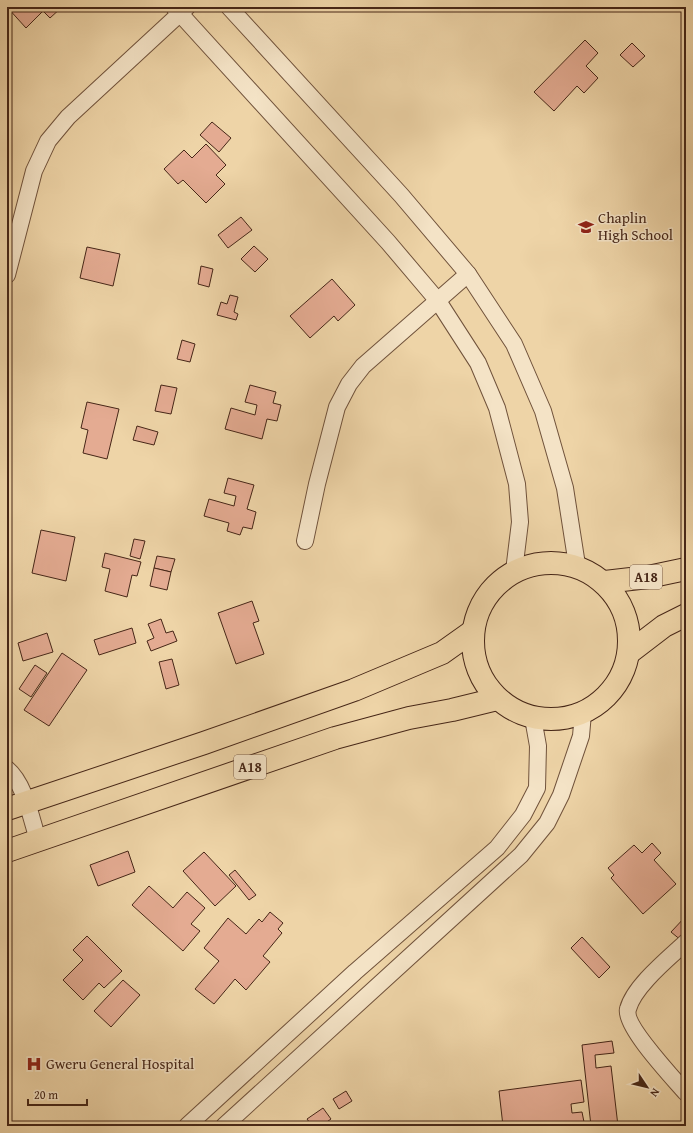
<svg xmlns="http://www.w3.org/2000/svg" width="693" height="1133" font-family="'Gentium Book Plus',serif">
	<style>
		.building { fill: #e4ab92; stroke: #462617 }
		.lines { fill: none; stroke-linecap: round; stroke-linejoin: round }
		.minor-casing { stroke: #70523b; stroke-width: 18 }
		.trunk-casing { stroke: #462617; stroke-width: 24 }
		.minor { stroke: #f4e3c6; stroke-width: 16 }
		.trunk { stroke: #eed4a7; stroke-width: 22 }
		.labels { text-anchor: middle; stroke-width: 3; stroke-linejoin: round; paint-order: stroke }
		.shield { fill: #f4e3c6; stroke: #7a5f4c; stroke-width: 1 }
		.shield-label { font-size: 14px; font-weight: bold; fill: #462617 }
		.poi-label { font-size: 15px; fill: #462617; stroke: #f4e3c6; text-anchor: start }
	</style>
	<rect width="100%" height="100%" fill="#eed4a7"/>
	<filter id="stains"><feTurbulence type="fractalNoise" baseFrequency=".005" numOctaves="4"/><feColorMatrix values="0 0 0 0 .2 0 0 0 0 .09 0 0 0 0 .02 0 0 0 .5 -.17"/></filter>
	<radialGradient id="worn" r=".72"><stop offset=".6" stop-color="#630" stop-opacity="0"/><stop offset="1" stop-color="#630" stop-opacity=".3"/></radialGradient>
	<g class="building">
		<path d="M7,7H62L50,18L43,11L26,28Z"/>
		<path d="M585,40L598,53L586,66L598,78L584,93L577,86L554,111L534,92Z"/>
		<path d="M632,43L645,56L633,67L620,55Z"/>
		<path d="M212,122L231,138L219,152L200,135Z"/>
		<path d="M206,144L226,165L216,175L225,184L206,203L183,180L178,184L164,169L184,150L192,158Z"/>
		<path d="M241,217L252,230L228,248L218,235Z"/>
		<path d="M254,246L268,259L255,272L241,259Z"/>
		<path d="M87,247L120,254L113,286L80,278Z"/>
		<path d="M201,266L213,269L209,287L198,284Z"/>
		<path d="M332,279L355,305L338,321L334,316L310,338L290,316Z"/>
		<path d="M230,295L238,297L234,312L238,314L236,320L217,315L221,302L227,304Z"/>
		<path d="M182,340L195,344L190,362L177,359Z"/>
		<path d="M161,385L177,388L171,414L155,411Z"/>
		<path d="M250,385L276,392L273,403L281,405L277,421L267,419L262,439L225,429L231,408L255,415L257,405L245,402Z"/>
		<path d="M87,402L119,409L107,459L83,453L88,430L81,428Z"/>
		<path d="M137,426L158,432L154,445L133,440Z"/>
		<path d="M228,478L254,485L247,509L256,512L252,529L243,527L240,535L227,531L229,523L204,516L209,499L234,506L236,496L224,493Z"/>
		<path d="M41,530L75,537L66,581L32,573Z"/>
		<path d="M134,539L145,541L140,559L130,556Z"/>
		<path d="M105,553L141,562L137,576L132,575L127,597L105,591L110,569L102,567Z"/>
		<path d="M157,556L175,559L171,572L154,568Z"/>
		<path d="M154,568L171,572L167,590L150,586Z"/>
		<path d="M252,601L259,621L253,623L264,654L236,664L218,613Z"/>
		<path d="M161,619L166,633L173,631L177,641L151,651L147,641L154,638L148,624Z"/>
		<path d="M132,628L136,643L99,655L94,640Z"/>
		<path d="M47,633L53,652L23,661L18,643Z"/>
		<path d="M62,653L87,670L49,726L24,710Z"/>
		<path d="M172,659L179,685L166,689L159,662Z"/>
		<path d="M35,665L47,673L31,697L19,689Z"/>
		<path d="M652,843L661,853L654,860L676,884L643,914L611,878L614,875L608,868L634,845L642,853Z"/>
		<path d="M128,851L135,872L98,886L90,865Z"/>
		<path d="M204,852L236,886L215,906L183,871Z"/>
		<path d="M235,870L256,895L249,900L229,875Z"/>
		<path d="M149,886L173,908L187,892L205,908L191,924L200,931L183,951L132,905Z"/>
		<path d="M270,912L283,923L278,929L282,933L263,956L270,962L246,990L235,979L214,1004L195,989L219,961L204,948L228,918L246,934L259,919L262,922Z"/>
		<path d="M686,916V937L682,941L671,932Z"/>
		<path d="M87,936L122,971L104,988L99,983L83,1000L63,980L83,960L73,950Z"/>
		<path d="M582,937L610,967L599,978L571,948Z"/>
		<path d="M123,980L140,995L111,1027L94,1011Z"/>
		<path d="M686,1023V1033L681,1027Z"/>
		<path d="M612,1041L614,1053L595,1055L596,1068L611,1066L618,1126H591L582,1045Z"/>
		<path d="M581,1080L584,1102L571,1104L572,1113L582,1112L584,1122L555,1126H503L499,1091Z"/>
		<path d="M346,1091L352,1101L339,1109L333,1099Z"/>
		<path d="M323,1108L331,1119L321,1126H312L307,1119Z"/>
	</g>
	<g class="lines">
		<defs>
			<g id="minor">
				<path d="M174,7L388,242L438,301L478,363L497,408L517,484L520,522L514,571"/>
				<path d="M229,7L401,195L468,274L514,344L543,411L565,488L577,565"/>
				<path d="M7,275L34,171L48,141L68,117L187,7"/>
				<path d="M305,541L317,484L337,407L349,384L363,366L468,274"/>
				<path d="M7,769C25,784 31,818 38,840"/>
				<path d="M686,942C669,958 634,986 628,1009C623,1025 674,1079 686,1093"/>
				<path d="M187,1126L355,972L497,848L523,815L537,788L538,746L533,718"/>
				<path d="M224,1126L521,855L547,823L561,795L581,736L583,713"/>
			</g>
			<g id="trunk">
				<circle cx="551" cy="641" r="78"/>
				<path d="M605,582L648,577L686,569"/>
				<path d="M630,652L664,626L686,615"/>
				<path d="M7,809L204,743L354,690L442,653L473,631"/>
				<path d="M7,851L335,738L409,718L452,710L497,699"/>
			</g>
		</defs>
		<use href="#minor" class="minor-casing"/>
		<use href="#trunk" class="trunk-casing"/>
		<use href="#minor" class="minor"/>
		<use href="#trunk" class="trunk"/>
	</g>
	<defs>
		<symbol id="school-bare" viewBox="-9 -9 18 18"><path d="M0-5L7-2L0 1L-7-2ZM-4 1L0 2.5L4 1V4Q0 6-4 4Z" fill="#8f2418" stroke="#f4e3c6" stroke-width="2.5" paint-order="stroke"/></symbol>
		<symbol id="hospital-bare" viewBox="-9 -9 18 18"><path d="M-5-5h3v3.5h4V-5h3V5h-3V1.5h-4V5h-3Z" fill="#8f2418" stroke="#f4e3c6" stroke-width="2.5" paint-order="stroke"/></symbol>
	</defs>
	<g fill-rule="evenodd">
		<use href="#school-bare" x="575" y="216" width="22" height="22"/>
		<use href="#hospital-bare" x="23" y="1053" width="22" height="22"/>
	</g>
	<g class="labels">
		<g class="shield">
			<rect x="630" y="565" width="32" height="24" rx="3"/>
			<rect x="234" y="755" width="32" height="24" rx="3"/>
		</g>
		<g class="shield-label">
			<text x="646" y="582">A18</text>
			<text x="250" y="772">A18</text>
		</g>
		<g class="poi-label">
			<text x="598" y="223">Chaplin<tspan x="598" dy="17">High School</tspan></text>
			<text x="46" y="1069">Gweru General Hospital</text>
		</g>
	</g>
	<rect width="693" height="1133" fill="none" stroke="#eed4a7" stroke-width="24"/>
	<rect x="8" y="8" width="677" height="1117" fill="none" stroke="#462617" stroke-width="2"/>
	<rect x="12" y="12" width="669" height="1109" fill="none" stroke="#462617"/>
	<g transform="translate(647 1087) rotate(125)" stroke="#f4e3c6" stroke-width="3" paint-order="stroke">
	<path d="M0-3L7 15L0 10L-7 15Z" fill="#462617"/>
	<text y="-6" font-size="11" font-weight="bold" text-anchor="middle" fill="#462617">N</text>
	</g>
	<path d="M28 1099v6h59v-6" fill="none" stroke="#462617" stroke-width="2"/>
	<text x="34" y="1099" font-size="12" fill="#462617" stroke="#f4e3c6" stroke-width="3" paint-order="stroke">20 m</text>
	<rect width="100%" height="100%" filter="url(#stains)"/>
	<rect width="100%" height="100%" fill="url(#worn)"/>
</svg>
